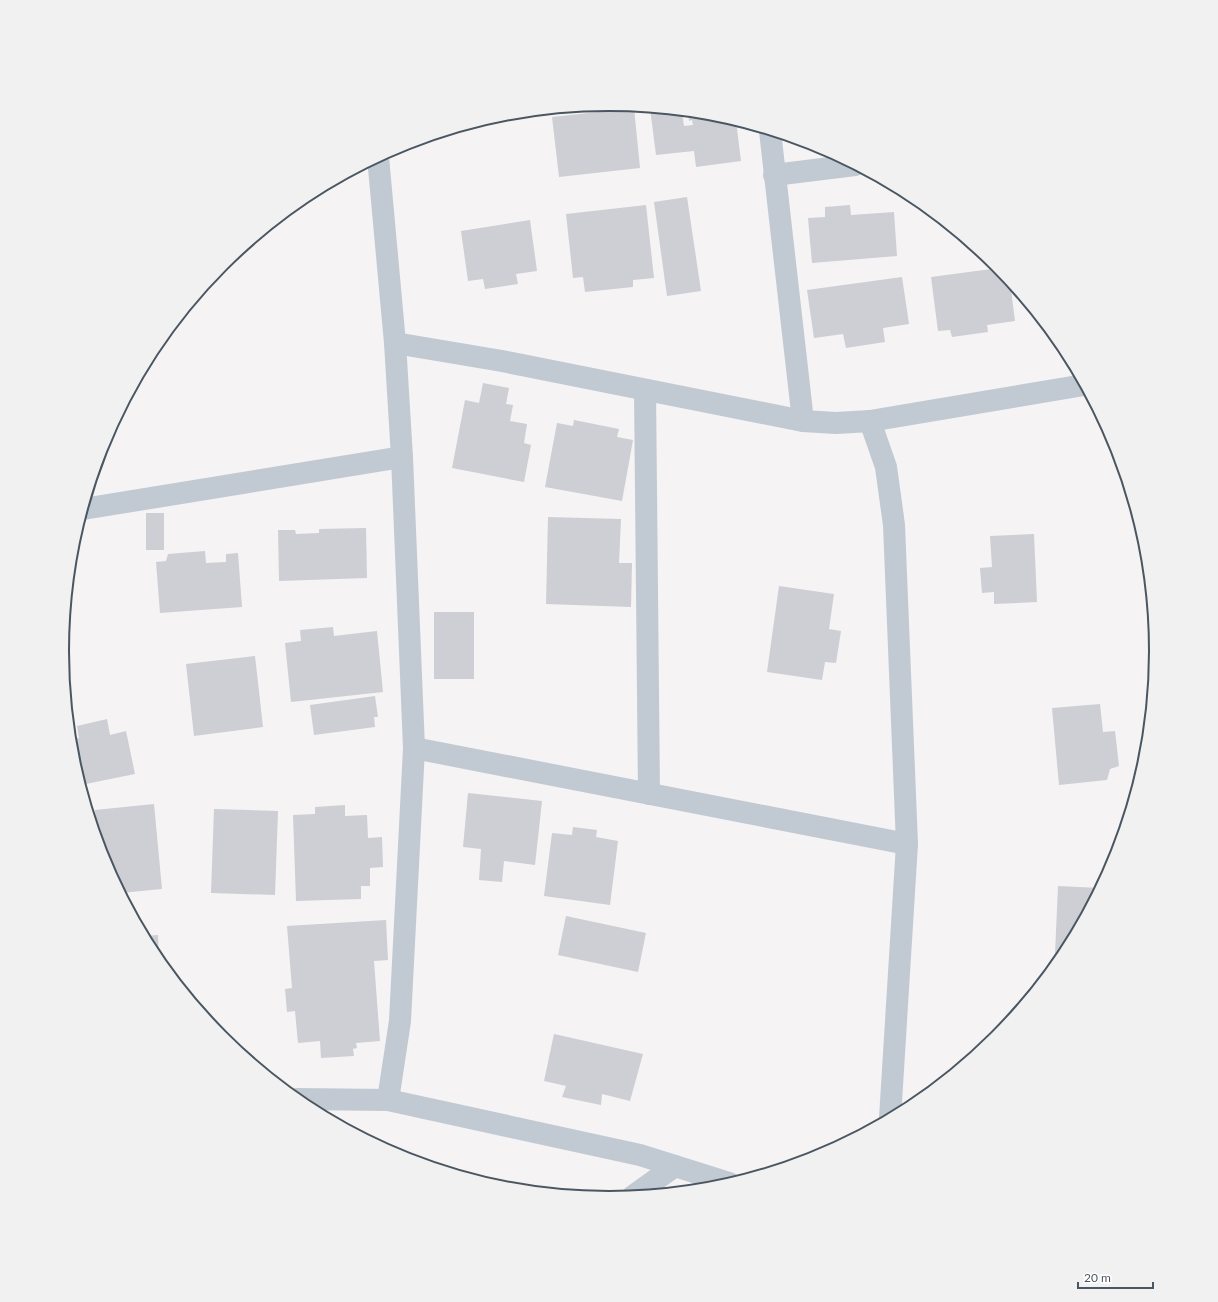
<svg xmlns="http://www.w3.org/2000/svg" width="1218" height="1302" font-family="Lato,sans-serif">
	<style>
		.building { fill: #cdcfd5; fill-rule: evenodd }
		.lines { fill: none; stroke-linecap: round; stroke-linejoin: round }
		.minor { stroke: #c1cad2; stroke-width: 22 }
		.rim { fill: none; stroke: #4a5661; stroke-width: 2 }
	</style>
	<rect width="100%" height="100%" fill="#f5f3f3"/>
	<g class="building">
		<path d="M634,108L640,168L559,177L552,117Z"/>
		<path d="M650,108L716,115L736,121L741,161L696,167L694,151L656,155ZM688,112L689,121L692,120L693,125L684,126L682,113Z"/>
		<path d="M687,197L701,291L667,296L654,202Z"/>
		<path d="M646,205L654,278L633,280V287L585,292L583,277L573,278L566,214Z"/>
		<path d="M850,205L851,215L894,212L897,256L812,263L808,218L825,217V207Z"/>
		<path d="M530,220L537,271L516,274L518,284L485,289L483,279L468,281L461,231Z"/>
		<path d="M999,268L1010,282L1015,321L987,325L988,332L952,337L950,330L938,331L931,277Z"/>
		<path d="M902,277L909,324L883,328L885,342L846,348L843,334L814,338L807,290Z"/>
		<path d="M483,383L509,388L506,404L513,405L510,421L527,424L524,443L531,445L524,482L452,468L465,400L479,403Z"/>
		<path d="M574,420L619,429L617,437L633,440L622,501L545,487L557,423L573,426Z"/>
		<rect x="146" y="513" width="18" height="37"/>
		<path d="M548,517L621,519L619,563H632L631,607L546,604Z"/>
		<path d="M366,528L367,578L279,581L278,530H295L296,534L319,533V529Z"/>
		<path d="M1034,534L1037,602L994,604V592L982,593L980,568L992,567L990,536Z"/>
		<path d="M205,551L206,563L226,562V554L238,553L242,607L160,613L156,562L166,561L168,554Z"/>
		<path d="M779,586L834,594L829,629L841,631L836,663L825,662L822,680L767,672Z"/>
		<rect x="434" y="612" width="40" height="67"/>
		<path d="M333,627L334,636L377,631L383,692L291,702L285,643L301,641L300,630Z"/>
		<path d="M255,656L263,727L194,736L186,664Z"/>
		<path d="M375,696L378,717H374L375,727L314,735L310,705Z"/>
		<path d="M1100,704L1103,732L1115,731L1119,766L1110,769L1107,780L1059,785L1052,708Z"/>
		<path d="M107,719L110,735L126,731L135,774L81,785L72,757L71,739L79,738L77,726Z"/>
		<path d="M468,793L542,801L535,865L504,861L502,882L479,880L481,849L463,847Z"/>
		<path d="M154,804L162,889L121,893L104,860L97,837L95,810Z"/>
		<path d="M345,805V816L367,815L368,838L382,837L383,867L370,868V886H361V899L296,901L293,815L315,814V807Z"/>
		<path d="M214,809L278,811L275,895L211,893Z"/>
		<path d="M573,827L597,830L596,837L618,841L610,905L544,896L552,833L572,835Z"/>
		<path d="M1058,886L1100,888L1064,954H1055Z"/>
		<path d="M566,916L646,933L638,972L558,955Z"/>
		<path d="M386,920L388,960L374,961L380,1041L356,1043L357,1048L353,1049L354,1056L321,1058L320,1041L298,1043L295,1011L287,1012L285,989L292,988L287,926Z"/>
		<path d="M158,935L159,961L144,936Z"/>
		<path d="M554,1034L643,1054L630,1101L602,1094L601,1105L562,1097L566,1086L544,1081Z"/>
	</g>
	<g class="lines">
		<g class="minor">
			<path d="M770,131L803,421"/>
			<path d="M774,175L855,165"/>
			<path d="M395,343L502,361L803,421L836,423L870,421L1084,385"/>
			<path d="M645,390L649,794"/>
			<path d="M870,421L886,467L894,525L907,844L890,1118"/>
			<path d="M83,509L402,457"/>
			<path d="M414,748L907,844"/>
			<path d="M297,1099L388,1100L400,1021L414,748L402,457L395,343L378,157"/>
			<path d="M388,1100L640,1155L729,1183"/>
			<path d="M633,1196L675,1166"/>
		</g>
	</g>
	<path d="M0 0H1218V1302H0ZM69 651a540 540 0 1 1 1080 0a540 540 0 1 1-1080 0Z" fill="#f1f1f2" fill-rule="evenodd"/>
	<path class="rim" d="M69 651a540 540 0 1 1 1080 0a540 540 0 1 1-1080 0Z"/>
	<path d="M1078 1282v6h75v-6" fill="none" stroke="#4a5661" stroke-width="2"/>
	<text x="1084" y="1282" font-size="12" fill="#4a5661" stroke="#ffffff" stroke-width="3" paint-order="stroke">20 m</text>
</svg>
